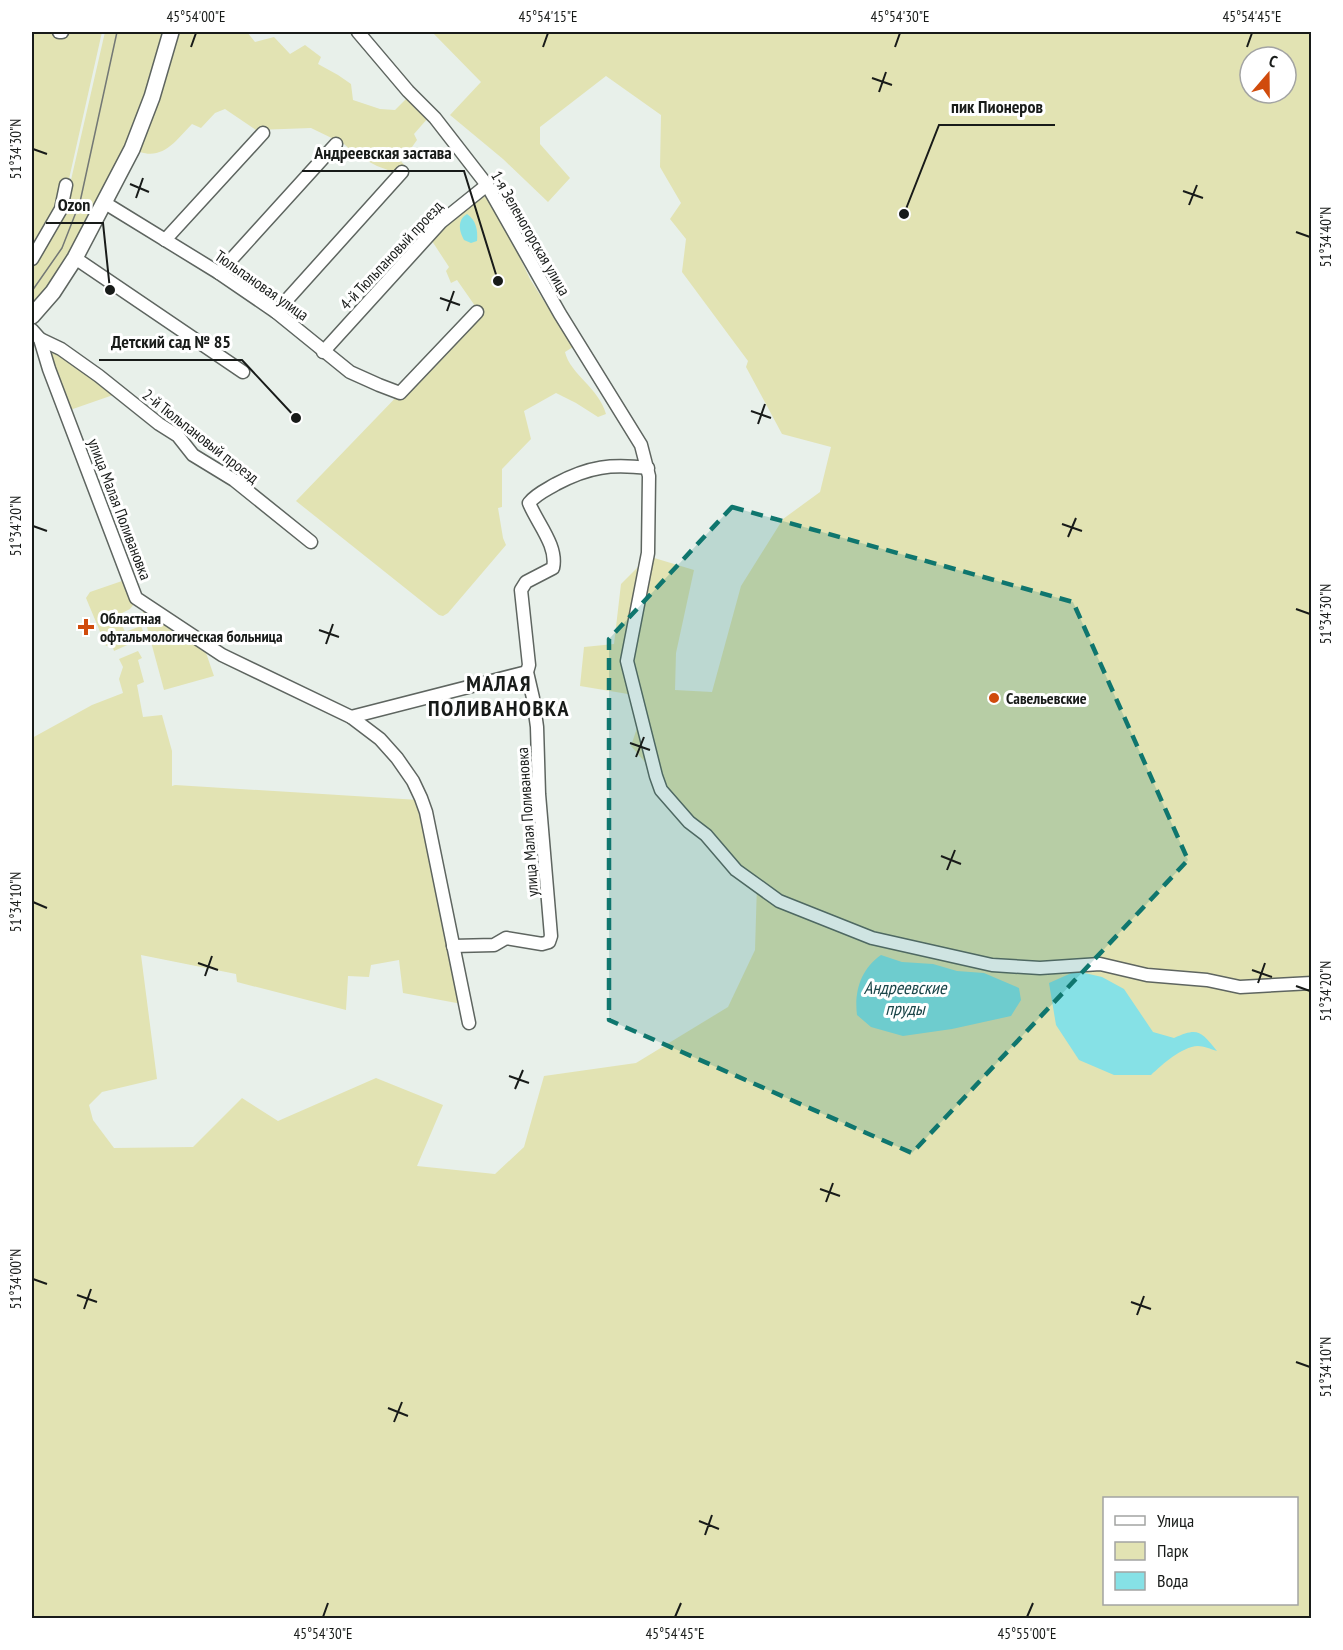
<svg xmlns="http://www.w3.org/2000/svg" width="1343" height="1650" font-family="'PT Sans Narrow',sans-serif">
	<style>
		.green { fill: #e2e3b3; fill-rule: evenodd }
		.water { fill: #86e1e6 }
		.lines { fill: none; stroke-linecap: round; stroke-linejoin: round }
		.minor-casing { stroke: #5e6560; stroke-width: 15 }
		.major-casing { stroke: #5e6560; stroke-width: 18 }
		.minor { stroke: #fff; stroke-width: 12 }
		.major { stroke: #fff; stroke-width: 15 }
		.tram { stroke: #737875; stroke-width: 1.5 }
		.marked { fill: #0f766e; fill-opacity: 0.2; stroke: #0f766e; stroke-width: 4.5; stroke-dasharray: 12 8; stroke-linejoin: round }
		.ticks { fill: none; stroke: #181b19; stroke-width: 2 }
		.poi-dot { fill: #d04b0c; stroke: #fff; stroke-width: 2 }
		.labels { text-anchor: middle; stroke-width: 6; stroke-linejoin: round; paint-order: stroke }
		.street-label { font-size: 16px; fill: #181b19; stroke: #fff }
		.poi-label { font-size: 16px; font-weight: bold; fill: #181b19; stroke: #fff; text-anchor: start }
		.water-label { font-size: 18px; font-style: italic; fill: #1c4649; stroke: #fff }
		.district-label { font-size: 22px; font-weight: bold; letter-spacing: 1.5px; fill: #181b19; stroke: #fff }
		.leader { fill: none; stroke: #181b19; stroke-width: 2 }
		.callout-dot { fill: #181b19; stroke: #fff; stroke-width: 2 }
		.callout-label { font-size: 18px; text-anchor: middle; font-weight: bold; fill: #181b19; stroke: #fff; stroke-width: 6; stroke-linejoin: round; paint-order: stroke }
		.neatline { fill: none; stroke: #181b19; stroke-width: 2 }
		.ticks-label { font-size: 15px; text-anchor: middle; fill: #181b19 }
	</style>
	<rect width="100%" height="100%" fill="#e8f0ea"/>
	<g class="green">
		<path d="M32,32H102L69,179L64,187L58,209L32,255Z"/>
		<path d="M105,32H167L129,147L72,255L32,310V263L68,193Z"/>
		<path d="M178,32H247L255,42L274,37L290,54L305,45L321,57L318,64L338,75L351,84L353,100L380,109L395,110L407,98L428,118L414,134L417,140L407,154L403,152L398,158L407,168L396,173L377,166L356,155L344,144L311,128L256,130L225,109L215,113L201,128L192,124C177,139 164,160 140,152L159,102Z"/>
		<path d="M432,32H1311V1618H32V738L92,705L123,693L119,679L123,667L119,659L138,651L142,658L138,660L144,682L137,685L143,717L162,715L172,751V786L175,785L419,800L462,1004L403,993L399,960L371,965L369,977L348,976L346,1010L237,982L236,974L141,955L157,1079L102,1092L89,1105L93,1120L114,1148L193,1147L242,1098L278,1121L376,1078L443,1105L417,1166L495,1174L524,1147L544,1076L636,1063L728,1007L755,950L757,884L736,867L631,746L637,728L628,694L580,686L584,647L614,644L621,584L641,564L651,557L694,570L676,653L675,690L712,692L741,586L783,519L820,492L831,447L782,434L746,367L748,361L682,272L686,239L670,219L681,203L660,167L661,115L606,76L540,127V144L570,178L548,202L503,159L450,115L481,82ZM1250,57H1286V93H1250ZM1104,1498H1296V1604H1104Z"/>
		<path d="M485,194L502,220L530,279L573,347L565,352C570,374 599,388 606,414L598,417L576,403L556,393L524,411L531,439L502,469V507L498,508L503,538L506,545L448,613L443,616L439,615L296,501L458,333L480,313L457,280L451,283L446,271L449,267L432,241L446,223Z"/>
		<path d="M52,347L116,394L70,410L48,352Z"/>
		<path d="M122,581L126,583L134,604L130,609L118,615L125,632L141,626L143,631L132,636L134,642L114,651L112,644L106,646L86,598L90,592Z"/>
		<path d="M141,605L204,647L214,676L164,690Z"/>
	</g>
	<g class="water">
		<path d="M467,214C476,220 478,230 477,241L471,243L464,240C459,231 457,220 467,214Z"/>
		<path d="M881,955L902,962L933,964L957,971L984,973L1019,988L1021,1000L1011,1016L952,1029L903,1036L871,1027L857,1015C854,991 861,969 881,955Z"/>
		<path d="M1076,971L1102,977L1124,989L1153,1032L1174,1038C1198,1027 1201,1031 1217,1051C1211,1049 1203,1046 1198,1046C1181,1047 1163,1064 1151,1075H1114L1079,1060L1056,1025L1049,983Z"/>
	</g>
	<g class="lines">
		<defs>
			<g id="minor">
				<path d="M59,32H62"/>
				<path d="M358,32L408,91L435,118L487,185L560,314L641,445L649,476L648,553L627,661L656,776L661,790L689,822L706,835L736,870L779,901L872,938L992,965L1040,968L1100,964L1147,975L1207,980L1240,987L1312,983"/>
				<path d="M105,203L219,273L276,312L350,372L379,385L400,393L477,312"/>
				<path d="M165,240L263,133"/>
				<path d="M75,258L243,372"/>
				<path d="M32,259L61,209L66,185"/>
				<path d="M219,273L336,144"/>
				<path d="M276,312L402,172"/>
				<path d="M32,330L40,339L49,369L136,598L222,655L351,717L380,739L397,758L413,781L421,798L426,812L469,1023"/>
				<path d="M40,339L61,349L99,376L159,424L178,436L193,455L234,480L311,542"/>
				<path d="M323,352L441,222L487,185"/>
				<path d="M351,717L527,672"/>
				<path d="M453,946L494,945L506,938L542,944L549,942L551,936L539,794L537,727L533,698L527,672L529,665L521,590L526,582L553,568C558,546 537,523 529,503C536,494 546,490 556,484C590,466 611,464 648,468"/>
			</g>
			<path id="major" d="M32,316L53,292L75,258L132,149L152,97L171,32"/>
		</defs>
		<use href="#minor" class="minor-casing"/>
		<use href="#major" class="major-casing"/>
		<use href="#minor" class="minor"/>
		<use href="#major" class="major"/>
		<path class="tram" d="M32,291L62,248L80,202L117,32"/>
	</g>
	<path class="marked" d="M732,507L1073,602L1188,860L912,1153L609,1020V639Z"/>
	<path class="ticks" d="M191,47L196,33M543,47L548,33M895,47L900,33M1247,47L1252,33M872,78L892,85M879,92L886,72M33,149L47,154M130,184L149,192M1183,191L1203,198M136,198L143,178M1189,205L1197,185M1296,232L1310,237M440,298L460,305M447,311L454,291M751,411L771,418M758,424L765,404M1062,524L1082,531M33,526L47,531M1068,537L1076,518M1296,609L1310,614M319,630L339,637M326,644L333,624M630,743L650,750M636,757L644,737M941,856L961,864M947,870L955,850M33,902L47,908M198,963L218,970M1252,970L1272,977M205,976L212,956M1258,983L1265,963M1296,986L1310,991M509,1076L529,1083M515,1089L523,1070M820,1189L840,1196M826,1202L833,1183M33,1279L47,1284M77,1295L97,1302M1131,1302L1151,1309M84,1309L91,1289M1137,1315L1144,1296M1296,1362L1310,1367M388,1408L408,1416M394,1422L402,1402M699,1521L719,1529M705,1535L712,1515M323,1617L328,1603M675,1617L681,1603M1027,1617L1033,1603"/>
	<g class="poi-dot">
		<path d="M83 618h6v6h6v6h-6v6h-6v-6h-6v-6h6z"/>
		<circle cx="994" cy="698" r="6"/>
	</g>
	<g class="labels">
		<g class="street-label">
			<text transform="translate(531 233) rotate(60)" y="6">1-я Зеленогорская улица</text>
			<text transform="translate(391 255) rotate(-47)" y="6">4-й Тюльпановый проезд</text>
			<text transform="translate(262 285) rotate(35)" y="6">Тюльпановая улица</text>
			<text transform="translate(201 436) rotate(38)" y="6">2-й Тюльпановый проезд</text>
			<text transform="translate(120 509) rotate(69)" y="6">улица Малая Поливановка</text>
			<text transform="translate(527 822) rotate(-94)" y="6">улица Малая Поливановка</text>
		</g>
		<g class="poi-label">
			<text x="100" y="624">Областная<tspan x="100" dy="18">офтальмологическая больница</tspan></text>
			<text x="1006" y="704">Савельевские</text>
		</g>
		<g class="water-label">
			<text x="905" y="994">Андреевские<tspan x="905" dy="21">пруды</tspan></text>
		</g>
		<g class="district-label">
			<text x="499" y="691">МАЛАЯ<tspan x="499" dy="25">ПОЛИВАНОВКА</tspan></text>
		</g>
	</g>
	<path class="leader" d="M904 214L939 125H1055M498 281L464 171H302M110 290L103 223H46M296 418L242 360H99"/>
	<g class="callout-dot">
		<circle cx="904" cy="214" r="6"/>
		<circle cx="498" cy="281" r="6"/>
		<circle cx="110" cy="290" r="6"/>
		<circle cx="296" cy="418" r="6"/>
	</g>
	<g class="callout-label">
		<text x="997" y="113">пик Пионеров</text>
		<text x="383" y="159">Андреевская застава</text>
		<text x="74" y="211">Ozon</text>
		<text x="171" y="348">Детский сад № 85</text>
	</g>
	<rect width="1343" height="1650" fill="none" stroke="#ffffff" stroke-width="66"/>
	<rect x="1103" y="1497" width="195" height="108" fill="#ffffff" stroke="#a3a4a3" stroke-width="1.5"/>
	<rect x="1115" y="1516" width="30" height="9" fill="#ffffff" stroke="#a3a4a3" stroke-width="1.5"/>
	<text x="1157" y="1527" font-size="18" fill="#181b19">Улица</text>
	<rect x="1115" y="1542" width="30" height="18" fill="#e2e3b3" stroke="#a3a4a3" stroke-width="1.5"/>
	<text x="1157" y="1557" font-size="18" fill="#181b19">Парк</text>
	<rect x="1115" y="1572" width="30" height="18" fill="#86e1e6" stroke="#a3a4a3" stroke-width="1.5"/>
	<text x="1157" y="1587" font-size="18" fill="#181b19">Вода</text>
	<g transform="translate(1268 75) rotate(20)"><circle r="28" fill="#ffffff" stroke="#a3a4a3" stroke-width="1.5"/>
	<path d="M0-4.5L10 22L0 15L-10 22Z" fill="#d04b0c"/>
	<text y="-9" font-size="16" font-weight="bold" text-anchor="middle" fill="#181b19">С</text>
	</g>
	<rect x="33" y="33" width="1277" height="1584" class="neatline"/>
	<g class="ticks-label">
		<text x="196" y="22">45°54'00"E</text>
		<text x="548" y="22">45°54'15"E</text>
		<text x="900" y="22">45°54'30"E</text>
		<text x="1252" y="22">45°54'45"E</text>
		<text transform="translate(16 149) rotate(-90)" y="5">51°34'30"N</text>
		<text transform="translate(1326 237) rotate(-90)" y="5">51°34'40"N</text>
		<text transform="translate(16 526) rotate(-90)" y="5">51°34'20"N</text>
		<text transform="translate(1326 614) rotate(-90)" y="5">51°34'30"N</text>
		<text transform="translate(16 902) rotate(-90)" y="5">51°34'10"N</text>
		<text transform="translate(1326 991) rotate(-90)" y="5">51°34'20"N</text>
		<text transform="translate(16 1279) rotate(-90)" y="5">51°34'00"N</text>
		<text transform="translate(1326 1367) rotate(-90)" y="5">51°34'10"N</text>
		<text x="323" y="1639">45°54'30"E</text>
		<text x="675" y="1639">45°54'45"E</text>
		<text x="1027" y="1639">45°55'00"E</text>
	</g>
</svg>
